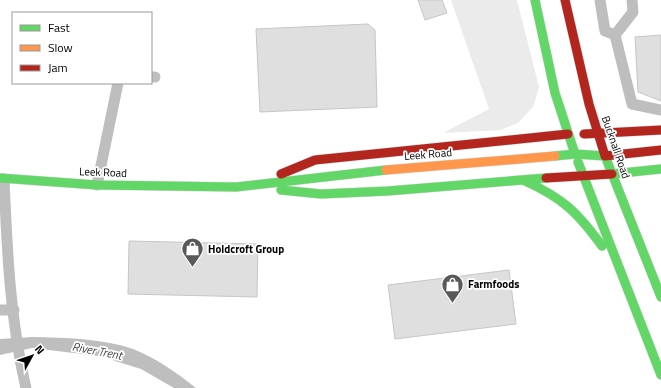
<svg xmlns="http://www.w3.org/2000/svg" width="661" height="388" font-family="'Titillium Web',sans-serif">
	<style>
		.green { fill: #ebebeb }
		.water { fill: #bebebe }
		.building { fill: #dfdfdf; stroke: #c6c6c6 }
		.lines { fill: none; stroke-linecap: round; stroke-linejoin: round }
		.fast-casing { stroke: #dbdbdb; stroke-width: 10 }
		.slow-casing { stroke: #dbdbdb; stroke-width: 10 }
		.jam-casing { stroke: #dbdbdb; stroke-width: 10 }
		.lane { stroke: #bebebe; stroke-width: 11 }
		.fast { stroke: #63d668; stroke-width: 9 }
		.slow { stroke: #ff974d; stroke-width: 9 }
		.jam { stroke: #b3261e; stroke-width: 9 }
		.labels { text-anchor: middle; stroke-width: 3.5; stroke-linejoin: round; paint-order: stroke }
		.street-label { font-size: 11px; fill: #000; stroke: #fff }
		.poi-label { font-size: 11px; font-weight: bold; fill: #000; stroke: #fff; text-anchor: start }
		.water-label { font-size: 12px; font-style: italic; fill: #434343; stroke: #fff }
	</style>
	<rect width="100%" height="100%" fill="#fff"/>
	<path class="green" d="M451,0H517L539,87L533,107L518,123L500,130L443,133L489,109Z"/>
	<path class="water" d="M32,337C66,338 101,338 133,349C156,358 177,373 196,388H174L141,369L115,361L107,357L32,348L0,355V339Z"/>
	<g class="building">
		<path d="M418,0H442L447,13L425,20Z"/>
		<path d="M368,24L375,30L377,107L260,112L256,29Z"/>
		<path d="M661,35V101L638,92L635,37Z"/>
		<path d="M129,241L258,244L257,297L128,294Z"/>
		<path d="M509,270L516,324L395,339L388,285Z"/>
	</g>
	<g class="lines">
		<defs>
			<g id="fast">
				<path d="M535,0L555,93L574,151"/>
				<path d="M555,156L575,154L605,156L661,297"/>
				<path d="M578,162L661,375"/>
				<path d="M612,174L661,169"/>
				<path d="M0,178L97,185L236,187L386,170"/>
				<path d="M525,181C563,198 578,213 602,246"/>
				<path d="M281,190L321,194L388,191L546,178"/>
			</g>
			<path id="slow" d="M386,170L555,156"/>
			<g id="jam">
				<path d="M565,0L589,104L605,156L661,150"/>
				<path d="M584,134L661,130"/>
				<path d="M281,174L315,160L568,134"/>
				<path d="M546,178L612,174"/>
			</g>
		</defs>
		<use href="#fast" class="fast-casing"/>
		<use href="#slow" class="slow-casing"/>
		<use href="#jam" class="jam-casing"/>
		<g class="lane">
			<path d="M600,0L605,31L615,35"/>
			<path d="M615,35L632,104L661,110"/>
			<path d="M615,35L633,12L632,0"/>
			<path d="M151,77H155"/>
			<path d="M4,179C7,249 10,320 26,388"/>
			<path d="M97,185L118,83"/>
			<path d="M0,310H14"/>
		</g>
		<use href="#fast" class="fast"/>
		<use href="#slow" class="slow"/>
		<use href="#jam" class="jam"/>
	</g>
	<defs>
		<symbol id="shop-pin" viewBox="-11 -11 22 30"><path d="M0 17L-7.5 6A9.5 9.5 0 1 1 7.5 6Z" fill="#595959" stroke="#fff"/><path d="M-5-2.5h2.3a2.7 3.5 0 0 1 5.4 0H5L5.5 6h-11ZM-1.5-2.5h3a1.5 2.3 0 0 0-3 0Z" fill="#fff"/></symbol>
	</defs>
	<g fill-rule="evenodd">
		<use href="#shop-pin" x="180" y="236" width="25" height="34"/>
		<use href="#shop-pin" x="440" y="272" width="25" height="34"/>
	</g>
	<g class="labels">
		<g class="street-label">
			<text transform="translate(616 147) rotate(71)" y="4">Bucknall Road</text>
			<text transform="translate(428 154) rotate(-5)" y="4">Leek Road</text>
			<text transform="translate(103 172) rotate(2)" y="4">Leek Road</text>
		</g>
		<g class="poi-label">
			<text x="208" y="253">Holdcroft Group</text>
			<text x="468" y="288">Farmfoods</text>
		</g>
		<g class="water-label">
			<text transform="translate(97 351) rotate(11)" y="4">River Trent</text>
		</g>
	</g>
	<rect x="12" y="12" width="140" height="72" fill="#ffffff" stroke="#999999"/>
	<rect x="20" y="25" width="20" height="6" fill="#63d668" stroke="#999999"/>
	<text x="48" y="32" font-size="12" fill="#000000">Fast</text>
	<rect x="20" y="45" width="20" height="6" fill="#ff974d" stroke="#999999"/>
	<text x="48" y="52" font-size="12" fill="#000000">Slow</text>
	<rect x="20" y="65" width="20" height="6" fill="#b3261e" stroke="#999999"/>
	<text x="48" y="72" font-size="12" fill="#000000">Jam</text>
	<g transform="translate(32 356) rotate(50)" stroke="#ffffff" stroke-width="3" paint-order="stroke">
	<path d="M0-3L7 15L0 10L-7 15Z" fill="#000000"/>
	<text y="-6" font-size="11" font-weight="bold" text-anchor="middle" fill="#000000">N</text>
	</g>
</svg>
